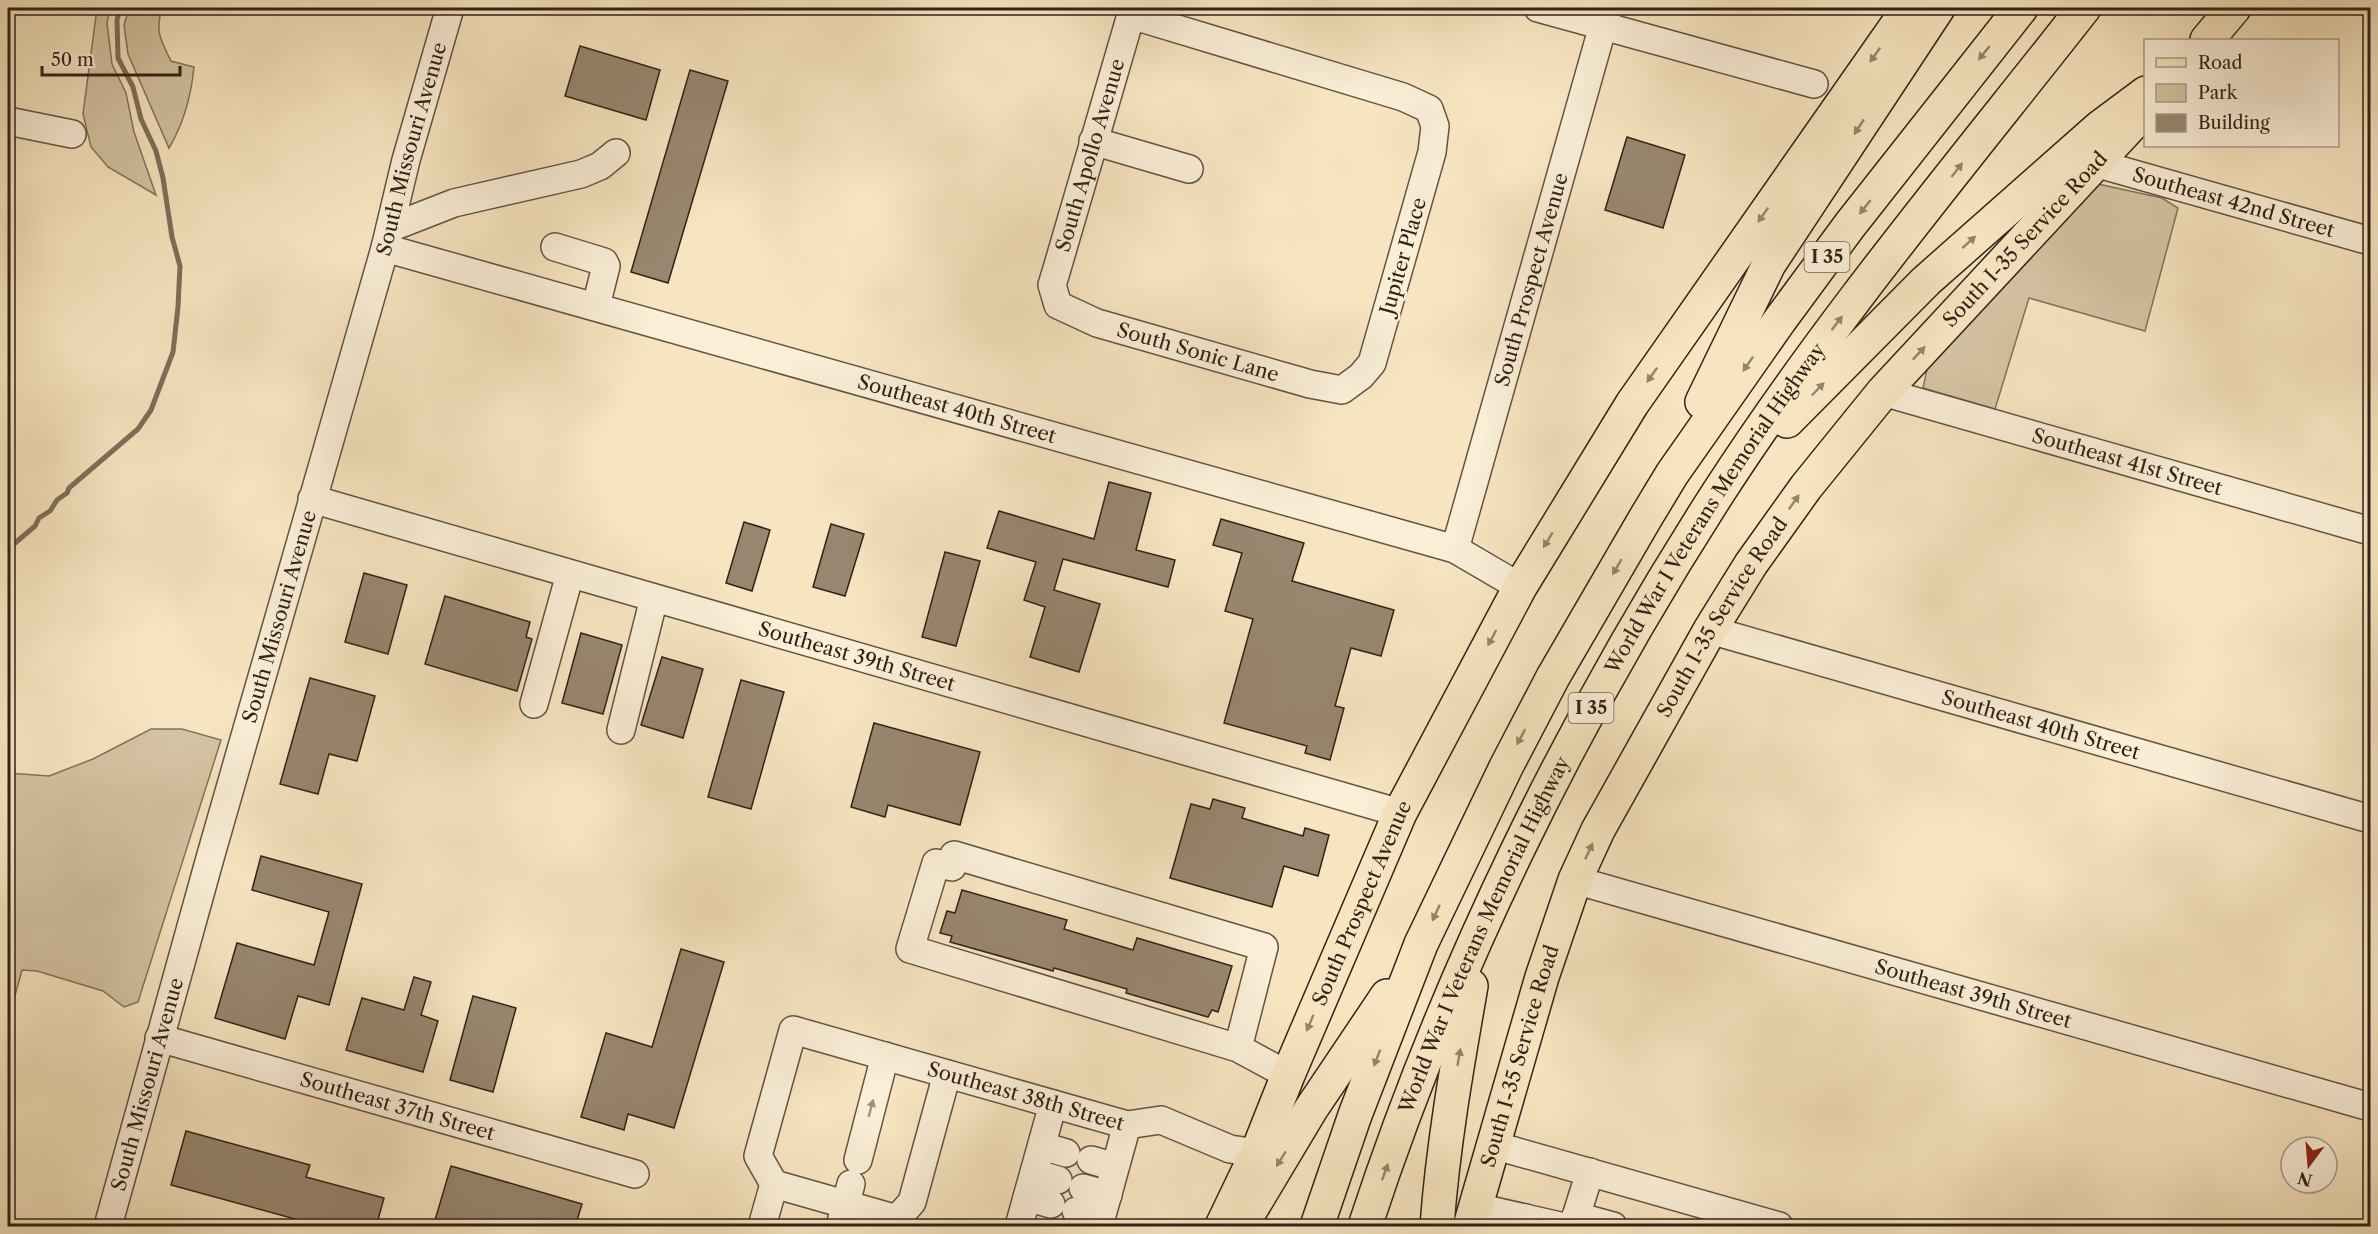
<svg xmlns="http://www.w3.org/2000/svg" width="2378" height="1234" font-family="'Libre Caslon Text',serif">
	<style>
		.green { fill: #d5c4a4; stroke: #83735e; stroke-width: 1.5 }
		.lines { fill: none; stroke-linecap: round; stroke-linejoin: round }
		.stream { stroke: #806f5b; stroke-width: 5 }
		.building { fill: #988770; stroke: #312218; stroke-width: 1.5 }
		.minor-casing { stroke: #625342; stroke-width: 30 }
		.major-casing { stroke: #312218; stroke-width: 36 }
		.highway-casing { stroke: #312218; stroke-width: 36 }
		.minor { stroke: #faeed7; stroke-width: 27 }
		.major { stroke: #f7e5c1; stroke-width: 33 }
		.highway { stroke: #f7e5c1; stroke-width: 33 }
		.oneway { fill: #94846c }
		.oneway2 { fill: #a09281 }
		.labels { text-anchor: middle; stroke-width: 5; stroke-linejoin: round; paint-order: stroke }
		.shield { fill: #faeed7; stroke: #6d5f51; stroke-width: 1.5 }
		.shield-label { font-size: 18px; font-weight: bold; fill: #312218 }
		.street-label { font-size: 20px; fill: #312218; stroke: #faeed7 }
	</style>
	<rect width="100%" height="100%" fill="#f7e5c1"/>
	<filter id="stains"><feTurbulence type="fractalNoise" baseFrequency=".00333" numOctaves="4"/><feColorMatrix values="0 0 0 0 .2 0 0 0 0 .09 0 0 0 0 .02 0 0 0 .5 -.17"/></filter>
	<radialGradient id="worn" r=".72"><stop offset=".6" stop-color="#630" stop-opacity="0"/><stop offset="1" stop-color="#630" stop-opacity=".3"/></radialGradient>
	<g class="green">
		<path d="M97,8H110L107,23L112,64L126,93L134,132L156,195L108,167L91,147L83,114Z"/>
		<path d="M129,8H162C155,31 160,39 171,61L194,67C191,97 184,123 169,148L128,54L124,25Z"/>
		<path d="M2098,184L2162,198L2178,208L2145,331L2029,298L1995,409L1923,388L1927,369Z"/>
		<path d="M151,729H182L221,740L138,1002L124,1007L103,991L37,971L22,970L8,1021V773L49,776L93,759Z"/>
	</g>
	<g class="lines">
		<path class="stream" d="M8,549L35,526L39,518L50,511L57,500L67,493L69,488L138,429L151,410L173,352L178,307L180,266L172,237L163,178L156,151L141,119L133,87L118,58L117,20L120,8"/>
	</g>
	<g class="building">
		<path d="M580,46L660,70L646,120L565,96Z"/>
		<path d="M690,70L728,81L668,283L631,272Z"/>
		<path d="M1627,137L1685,155L1663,228L1605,210Z"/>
		<path d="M1109,482L1151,493L1136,550L1175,560L1168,587L1063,559L1054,590L1100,604L1079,672L1030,657L1045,607L1024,600L1036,562L987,548L999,511L1094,539Z"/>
		<path d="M1221,519L1304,543L1292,581L1394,610L1381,656L1351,648L1335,706L1344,708L1330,760L1305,753L1307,746L1224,723L1253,619L1225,611L1242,553L1213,545Z"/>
		<path d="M744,522L770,530L752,591L726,583Z"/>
		<path d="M831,524L864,534L845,596L813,587Z"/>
		<path d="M945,552L980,561L956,646L922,637Z"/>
		<path d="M364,573L407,585L388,654L345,642Z"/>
		<path d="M445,596L530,622L526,637L532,639L517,691L425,664Z"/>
		<path d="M581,633L622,645L603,714L562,703Z"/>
		<path d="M662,657L703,669L683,738L641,725Z"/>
		<path d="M310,678L375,696L357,761L329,754L318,794L280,784Z"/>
		<path d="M741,680L784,692L751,809L708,797Z"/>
		<path d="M874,723L980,752L960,825L888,805L885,817L851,807Z"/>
		<path d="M1213,799L1245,808L1242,818L1303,836L1305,828L1329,835L1318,876L1284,866L1272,907L1170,878L1191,804L1210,809Z"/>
		<path d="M261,856L362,884L329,1005L298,996L285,1039L215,1018L237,943L314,965L329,912L252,890Z"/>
		<path d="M962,890L1067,920L1064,929L1133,950L1137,938L1232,966L1218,1012L1212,1010L1208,1017L1126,993L1127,989L1054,968L1053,971L950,942L952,936L940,933L947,911L955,913Z"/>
		<path d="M681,949L724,962L674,1128L628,1114L624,1130L581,1117L606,1033L652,1047Z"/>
		<path d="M414,977L431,982L421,1015L438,1021L423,1072L346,1050L362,998L404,1010Z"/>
		<path d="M473,996L516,1008L493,1092L450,1080Z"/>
		<path d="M186,1131L310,1165L306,1177L384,1198L376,1227H324L171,1185Z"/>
		<path d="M451,1166L582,1204L575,1227H433Z"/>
	</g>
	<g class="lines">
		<defs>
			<g id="minor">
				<path d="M1538,8L1814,84"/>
				<path id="s1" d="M1131,15L1403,97L1429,109L1435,126L1432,152L1372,363L1361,376L1342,390L1310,384L1097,323L1058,305L1052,285L1056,272L1133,8"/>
				<path d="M8,121L72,134"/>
				<path d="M1093,141L1189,169"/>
				<path id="s2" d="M2095,163L2370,241"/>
				<path d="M390,228L454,203L581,174L600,166L616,153"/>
				<path d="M555,247L604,262L606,266L596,306"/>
				<path id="s3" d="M385,248L1455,549L1520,587"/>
				<path id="s4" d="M1883,392L2370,531"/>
				<path id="s5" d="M312,499L1400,813"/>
				<path id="s6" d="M1455,549L1608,8"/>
				<path id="s7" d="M1710,630L2370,819"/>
				<path d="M534,704L570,574"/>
				<path d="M621,730L654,598"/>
				<path id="s8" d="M1575,880L2370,1107"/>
				<path id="s9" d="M159,1038L635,1174"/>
				<path d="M1238,1048L910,949L936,863L952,867L954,855L1264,947L1238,1048L1288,1075"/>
				<path d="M1493,1145L1779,1226"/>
				<path d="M1042,1146L1066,1153"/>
				<path d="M858,1160L885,1056"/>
				<path d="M1091,1160L1115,1167"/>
				<path d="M1034,1173L1058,1180"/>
				<path id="s10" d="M774,1184L758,1156L793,1030L1127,1125L1161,1120L1230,1149L1257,1153"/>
				<path d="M1083,1188L1108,1195"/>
				<path d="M1027,1197L1051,1204"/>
				<path d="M1476,1207L1525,1218"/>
				<path d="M1076,1211L1101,1218"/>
				<path d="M1576,1216L1613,1226"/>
				<path d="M897,1219L912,1202L947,1074"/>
				<path id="s11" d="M108,1226L210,858L385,248L406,160L450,8"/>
				<path d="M762,1226L774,1184L897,1219L895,1226"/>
				<path d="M840,1226L851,1184"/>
				<path d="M1019,1226L1053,1104"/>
				<path d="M1099,1226L1127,1125"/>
				<path d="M1524,1226L1525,1218L1560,1226"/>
				<path d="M1573,1226L1590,1172"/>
			</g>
			<g id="major">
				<path d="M2207,40L2234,8"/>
				<path id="s12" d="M1222,1226L1257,1153L1288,1075L1400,813L1520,587L1632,404L1909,8"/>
				<path id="s13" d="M1470,1226L1542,977L1575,880L1598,830L1710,630L1751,564L1806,487L1883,392L2146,109"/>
			</g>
			<g id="highway">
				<path d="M1702,402L1769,264L1938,8"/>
				<path d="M1787,421L1926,281L2099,128L2146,93"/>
				<path d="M1241,1226L1311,1109L1387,996"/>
				<path d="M1317,1226L1355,1115L1421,944L1506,767L1553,677L1646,517L1672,474L1780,320L1850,225L2021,8"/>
				<path id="s14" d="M1365,1226C1449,970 1572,720 1718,493C1828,323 1959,167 2084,8"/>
				<path d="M1437,1226C1443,1145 1457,1066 1471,986"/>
			</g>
		</defs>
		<use href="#minor" class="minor-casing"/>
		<use href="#major" class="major-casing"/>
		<use href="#highway" class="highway-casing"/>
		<use href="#minor" class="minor"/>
		<use href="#major" class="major"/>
		<use href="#highway" class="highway"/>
	</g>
	<defs><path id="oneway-solid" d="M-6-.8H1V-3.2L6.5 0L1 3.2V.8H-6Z" transform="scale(1.5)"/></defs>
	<g class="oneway">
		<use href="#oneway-solid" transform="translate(1984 53) rotate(129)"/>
		<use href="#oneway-solid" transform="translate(1875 55) rotate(125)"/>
		<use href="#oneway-solid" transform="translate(1859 127) rotate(123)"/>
		<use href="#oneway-solid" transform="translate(1957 170) rotate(-52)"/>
		<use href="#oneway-solid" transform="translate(1865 207) rotate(128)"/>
		<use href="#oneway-solid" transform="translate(1763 215) rotate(125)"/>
		<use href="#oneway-solid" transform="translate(1969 242) rotate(-42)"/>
		<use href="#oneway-solid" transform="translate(1837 323) rotate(-53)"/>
		<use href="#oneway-solid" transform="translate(1919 353) rotate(-47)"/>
		<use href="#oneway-solid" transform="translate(1748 364) rotate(125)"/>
		<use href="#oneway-solid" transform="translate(1652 375) rotate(125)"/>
		<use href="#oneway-solid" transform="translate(1818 389) rotate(-46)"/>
		<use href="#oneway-solid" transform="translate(1794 502) rotate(-55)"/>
		<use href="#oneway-solid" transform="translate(1548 540) rotate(121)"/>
		<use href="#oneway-solid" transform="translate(1617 567) rotate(120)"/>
		<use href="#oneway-solid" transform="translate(1492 638) rotate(118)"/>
		<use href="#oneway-solid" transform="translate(1521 737) rotate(118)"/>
		<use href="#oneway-solid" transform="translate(1589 851) rotate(-65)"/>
		<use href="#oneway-solid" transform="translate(1436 913) rotate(115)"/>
		<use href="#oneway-solid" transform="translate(1310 1023) rotate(113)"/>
		<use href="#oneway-solid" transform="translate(1459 1057) rotate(-80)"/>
		<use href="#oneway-solid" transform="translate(1377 1058) rotate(111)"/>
		<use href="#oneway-solid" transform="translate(1281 1159) rotate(121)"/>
		<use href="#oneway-solid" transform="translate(1385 1172) rotate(-70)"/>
	</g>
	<use class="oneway2" href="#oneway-solid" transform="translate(871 1108) rotate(-75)"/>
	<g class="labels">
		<g class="shield">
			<rect x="1804.5" y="242" width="45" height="30" rx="4.5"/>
			<rect x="1568.5" y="693" width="45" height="30" rx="4.5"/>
		</g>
		<g class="shield-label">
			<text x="1827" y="263">I 35</text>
			<text x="1591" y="714">I 35</text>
		</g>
		<g class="street-label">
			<text dy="7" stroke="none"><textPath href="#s11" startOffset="1119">South Missouri Avenue</textPath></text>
			<text dy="7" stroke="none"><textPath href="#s1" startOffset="1070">South Apollo Avenue</textPath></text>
			<text dy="7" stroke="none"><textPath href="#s2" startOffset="144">Southeast 42nd Street</textPath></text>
			<text dy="7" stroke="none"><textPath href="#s13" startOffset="1149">South I-35 Service Road</textPath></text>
			<text transform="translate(1403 256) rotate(-74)" y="7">Jupiter Place</text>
			<text dy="7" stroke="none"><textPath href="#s6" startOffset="280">South Prospect Avenue</textPath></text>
			<text transform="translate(1198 352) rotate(16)" y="7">South Sonic Lane</text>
			<text dy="7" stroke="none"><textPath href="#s3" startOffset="594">Southeast 40th Street</textPath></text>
			<text dy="7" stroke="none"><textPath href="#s4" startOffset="254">Southeast 41st Street</textPath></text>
			<text dy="7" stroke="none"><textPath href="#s14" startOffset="801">World War I Veterans Memorial Highway</textPath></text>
			<text dy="7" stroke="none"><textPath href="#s11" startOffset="633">South Missouri Avenue</textPath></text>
			<text dy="7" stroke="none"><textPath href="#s13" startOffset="663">South I-35 Service Road</textPath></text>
			<text dy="7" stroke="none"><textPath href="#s5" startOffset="567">Southeast 39th Street</textPath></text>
			<text dy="7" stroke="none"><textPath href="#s7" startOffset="344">Southeast 40th Street</textPath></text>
			<text dy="7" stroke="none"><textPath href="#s12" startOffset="352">South Prospect Avenue</textPath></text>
			<text dy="7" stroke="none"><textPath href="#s14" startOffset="315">World War I Veterans Memorial Highway</textPath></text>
			<text dy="7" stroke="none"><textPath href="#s8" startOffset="414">Southeast 39th Street</textPath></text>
			<text dy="7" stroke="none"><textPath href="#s13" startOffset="177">South I-35 Service Road</textPath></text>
			<text dy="7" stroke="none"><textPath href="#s11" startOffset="147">South Missouri Avenue</textPath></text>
			<text dy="7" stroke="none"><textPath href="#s10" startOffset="405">Southeast 38th Street</textPath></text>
			<text dy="7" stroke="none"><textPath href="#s9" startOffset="248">Southeast 37th Street</textPath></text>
		</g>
	</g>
	<rect width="2378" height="1234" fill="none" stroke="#f7e5c1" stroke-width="30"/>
	<rect x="9" y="9" width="2360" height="1216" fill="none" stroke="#312218" stroke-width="3"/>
	<rect x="15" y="15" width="2348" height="1204" fill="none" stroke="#312218" stroke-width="1.5"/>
	<rect x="2144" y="39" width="195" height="108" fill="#faeed7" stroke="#aa9c8b" stroke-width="1.5"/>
	<rect x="2156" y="58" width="30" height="9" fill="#f7e5c1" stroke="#aa9c8b" stroke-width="1.5"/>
	<text x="2198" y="69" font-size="18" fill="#312218">Road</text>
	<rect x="2156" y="84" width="30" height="18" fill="#d5c4a4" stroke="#aa9c8b" stroke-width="1.5"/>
	<text x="2198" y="99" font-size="18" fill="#312218">Park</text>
	<rect x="2156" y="114" width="30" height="18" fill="#988770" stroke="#aa9c8b" stroke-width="1.5"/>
	<text x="2198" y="129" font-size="18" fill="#312218">Building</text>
	<g transform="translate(2309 1165) rotate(196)"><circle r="28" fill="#faeed7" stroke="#aa9c8b" stroke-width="1.5"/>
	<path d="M0-4.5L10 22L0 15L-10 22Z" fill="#8f2418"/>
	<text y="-9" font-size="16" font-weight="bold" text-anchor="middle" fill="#312218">N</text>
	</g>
	<path d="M42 66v9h138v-9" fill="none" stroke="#312218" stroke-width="3"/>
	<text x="51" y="66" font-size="18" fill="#312218" stroke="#faeed7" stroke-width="4.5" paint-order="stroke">50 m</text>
	<rect width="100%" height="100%" filter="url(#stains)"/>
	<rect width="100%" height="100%" fill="url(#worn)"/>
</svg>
